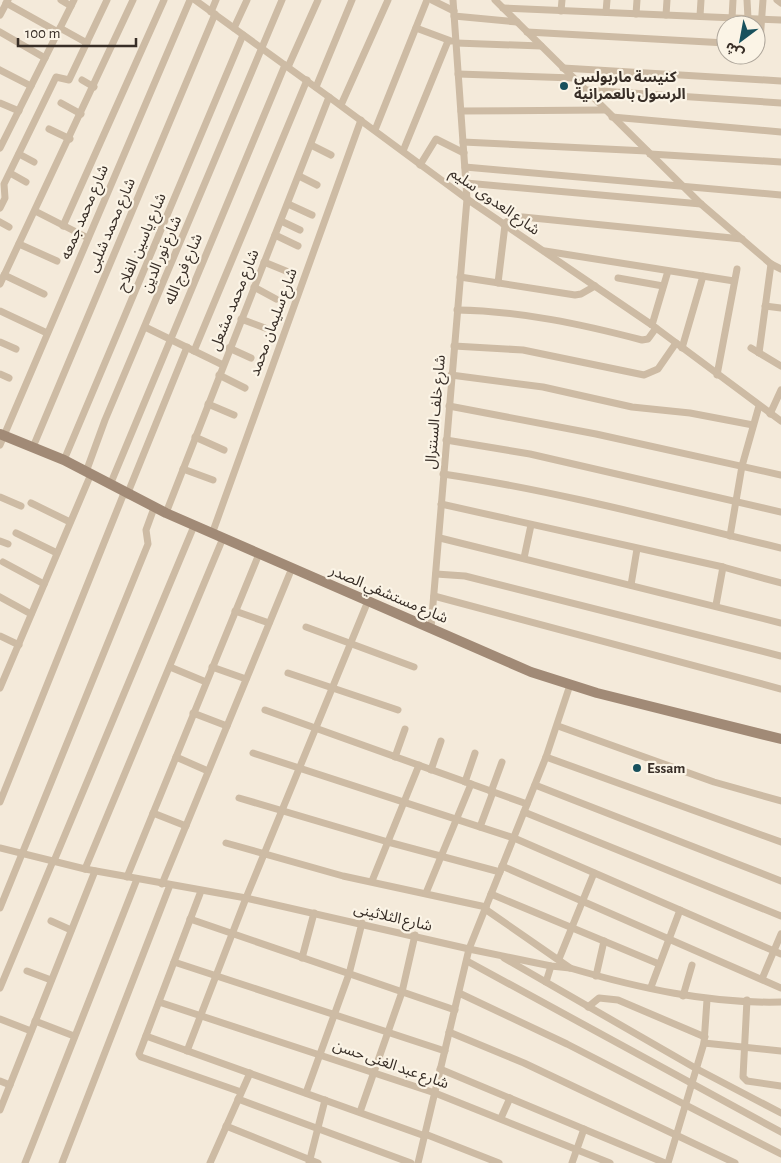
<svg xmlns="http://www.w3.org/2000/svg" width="781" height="1163" font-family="'Alegreya Sans','Noto Sans Arabic',sans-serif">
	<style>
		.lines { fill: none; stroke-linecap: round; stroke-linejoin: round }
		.street { stroke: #cdbba4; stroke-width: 7 }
		.secondary { stroke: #a18a76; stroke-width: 10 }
		.poi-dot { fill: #18515d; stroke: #fbf4e6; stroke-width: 2 }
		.labels { text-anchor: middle; stroke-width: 4.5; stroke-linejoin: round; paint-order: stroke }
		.poi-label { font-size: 15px; font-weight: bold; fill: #382e27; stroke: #fbf4e6; text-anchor: start }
		.street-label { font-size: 15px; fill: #382e27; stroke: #fbf4e6 }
	</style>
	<rect width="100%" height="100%" fill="#f4eada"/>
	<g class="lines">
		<g class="street">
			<path d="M61,0L71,6"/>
			<path d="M195,0L329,97L467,199L652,325L781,421"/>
			<path d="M432,0L454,11"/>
			<path d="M495,0L701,204L771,264L781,269"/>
			<path d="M747,0L748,18"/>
			<path d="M777,0L781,3"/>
			<path d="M6,3L58,32"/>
			<path d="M503,8L781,20"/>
			<path d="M561,11L562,0"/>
			<path d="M211,12L216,0"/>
			<path d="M606,12L607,0"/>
			<path d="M636,14L637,0"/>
			<path d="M0,15L8,0"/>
			<path d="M666,15L667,0"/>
			<path d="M454,16L517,22"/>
			<path d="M700,16L701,0"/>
			<path d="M732,18L733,0"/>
			<path d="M60,28L87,43"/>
			<path d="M234,28L247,0"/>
			<path d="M416,28L451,41"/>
			<path d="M0,32L45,58"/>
			<path d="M527,32L726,43"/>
			<path d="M456,43L541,46"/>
			<path d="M756,45L760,41L763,0"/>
			<path d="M288,67L318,0"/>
			<path d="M563,68L781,81"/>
			<path d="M0,70L31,86"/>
			<path d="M458,74L573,78"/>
			<path d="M82,80L94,87"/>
			<path d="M316,87L352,0"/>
			<path d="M586,90L781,103"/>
			<path d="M0,103L19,111"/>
			<path d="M61,103L81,114"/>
			<path d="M341,105L388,0"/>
			<path d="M461,111L605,110"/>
			<path d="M612,117L781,132"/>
			<path d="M49,129L70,139"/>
			<path d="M375,130L427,0"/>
			<path d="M463,142L647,151"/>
			<path d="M311,145L331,155"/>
			<path d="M0,148L74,0"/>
			<path d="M403,151L448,41"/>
			<path d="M19,154L34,162"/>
			<path d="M650,154L781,162"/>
			<path d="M420,165L436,139L464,153"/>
			<path d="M465,167L781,195"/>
			<path d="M10,173L26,182"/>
			<path d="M299,176L317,185"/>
			<path d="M466,183L701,204"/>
			<path d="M288,204L312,215"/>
			<path d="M0,208L5,198L4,184L56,77L69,80L107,0"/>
			<path d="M35,211L88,238"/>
			<path d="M281,221L300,230"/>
			<path d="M0,222L9,227"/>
			<path d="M503,224L513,218L523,217L742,239"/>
			<path d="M63,226L164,0"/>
			<path d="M275,235L298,246"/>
			<path d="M19,244L57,261"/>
			<path d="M545,251L734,281"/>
			<path d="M264,262L286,271"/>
			<path d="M4,275L44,294"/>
			<path d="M460,277L575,295L581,294L595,286"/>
			<path d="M618,278L663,286"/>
			<path d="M498,283L505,225"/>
			<path d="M0,284L133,0"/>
			<path d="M254,287L276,299"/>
			<path d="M765,306L781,308"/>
			<path d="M457,310C520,311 581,324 642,340L648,339L656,328"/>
			<path d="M0,311L47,333"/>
			<path d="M241,319L265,328"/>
			<path d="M652,325L668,271"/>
			<path d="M145,327L223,365"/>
			<path d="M0,342L16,349"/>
			<path d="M454,346L523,350L644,375L658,369L676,343"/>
			<path d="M229,348L251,358"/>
			<path d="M682,348L703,276"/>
			<path d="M751,348L781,366"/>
			<path d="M194,351L307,80"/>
			<path d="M759,353L771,264"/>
			<path d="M0,374L9,378"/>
			<path d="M219,375L245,388"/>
			<path d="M451,375L543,387L632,407L690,413L753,425"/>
			<path d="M717,375L737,269"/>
			<path d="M208,404L234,415"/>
			<path d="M449,406L596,434L781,475"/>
			<path d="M770,414L781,390"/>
			<path d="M195,437L224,450"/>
			<path d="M446,440L530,454L781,512"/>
			<path d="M0,445L190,0"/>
			<path d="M33,447L215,14"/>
			<path d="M64,460L243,35"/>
			<path d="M183,469L213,480"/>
			<path d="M86,472L105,420L282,0"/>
			<path d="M443,474C557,491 669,521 781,548"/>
			<path d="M110,485L285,65"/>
			<path d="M127,495L187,347"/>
			<path d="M0,497L21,506"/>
			<path d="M31,503L70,522"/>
			<path d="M441,504L723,567L781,583"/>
			<path d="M166,513L329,97"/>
			<path d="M16,533L57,553"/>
			<path d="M212,534L361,120"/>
			<path d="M730,536L742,466L759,406"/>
			<path d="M440,538L781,623"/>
			<path d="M0,541L8,544"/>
			<path d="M524,558L531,525"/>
			<path d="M3,562L44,584"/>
			<path d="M436,574L465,576L781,656"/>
			<path d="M631,585L637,549"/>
			<path d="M434,596L781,689"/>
			<path d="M0,597L31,614"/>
			<path d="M716,605L723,567"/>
			<path d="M235,611L269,623"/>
			<path d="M306,627L414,667"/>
			<path d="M431,628L467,199L453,0"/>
			<path d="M0,636L19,645"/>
			<path d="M170,667L206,682"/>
			<path d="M212,667L246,679"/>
			<path d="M288,673L398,710"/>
			<path d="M0,688L91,474"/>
			<path d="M265,710L527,804"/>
			<path d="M193,713L227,726"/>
			<path d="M558,726L714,782L781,801"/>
			<path d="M253,753L514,838L781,954"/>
			<path d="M176,757L208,771"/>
			<path d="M395,757L405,729"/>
			<path d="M546,757L781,842"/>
			<path d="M431,770L441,741"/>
			<path d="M465,782L475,753"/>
			<path d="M535,785L781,881"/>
			<path d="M491,792L502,762"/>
			<path d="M239,798L388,842L500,872"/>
			<path d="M0,802L124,493"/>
			<path d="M524,812L781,916"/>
			<path d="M153,813L186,826"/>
			<path d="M480,827L493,792"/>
			<path d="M226,843L343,876L486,907"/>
			<path d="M0,848L85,869L246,898L469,949L551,966L570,968C638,988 710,1004 781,1002"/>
			<path d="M54,861L194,526"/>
			<path d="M502,866L781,988"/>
			<path d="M85,869L223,538"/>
			<path d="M127,877L259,554"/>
			<path d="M372,881L419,765"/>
			<path d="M162,884L292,568"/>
			<path d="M201,891L139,1054L141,1057L241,1092"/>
			<path d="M426,893L471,784"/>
			<path d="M491,894L659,964"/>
			<path d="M0,908L148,544L146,530L154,508"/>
			<path d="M485,909L570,968"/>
			<path d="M190,919L455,1010"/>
			<path d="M51,921L71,930"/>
			<path d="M302,958L314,913"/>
			<path d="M504,958L697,1069L781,1113"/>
			<path d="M559,959L594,873"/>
			<path d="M467,961L781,1132"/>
			<path d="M174,962L445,1051"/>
			<path d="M27,971L51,980"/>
			<path d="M596,976L604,941"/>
			<path d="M762,979L781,934"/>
			<path d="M546,982L551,966"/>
			<path d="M651,987L680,910"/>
			<path d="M0,988L53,861"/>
			<path d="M459,993L567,1044L781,1154"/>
			<path d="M683,996L692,965"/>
			<path d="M747,1000L743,1077L747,1081L781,1086"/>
			<path d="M159,1002L435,1093L610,1163"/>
			<path d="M588,1007L599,998L618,1000L705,1037"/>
			<path d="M0,1019L31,1031"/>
			<path d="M35,1021L74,1036"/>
			<path d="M449,1032L524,1063L735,1163"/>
			<path d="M146,1036L425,1136"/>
			<path d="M704,1043L781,1051"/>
			<path d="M187,1051L246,898L368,601"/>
			<path d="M440,1069L665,1163"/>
			<path d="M0,1081L10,1085"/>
			<path d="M306,1093L349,974L362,923"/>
			<path d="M238,1099L411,1163"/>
			<path d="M0,1110L95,871"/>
			<path d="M360,1112L402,992L415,935"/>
			<path d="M501,1118L510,1098"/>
			<path d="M226,1126L318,1163"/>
			<path d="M425,1134L499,1163"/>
			<path d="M25,1163L137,879"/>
			<path d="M62,1163L170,885"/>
			<path d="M210,1163L250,1073"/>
			<path d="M309,1163L325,1100"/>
			<path d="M418,1163L469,949L546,757L570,685"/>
			<path d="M572,1163L584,1129"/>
			<path d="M668,1163L704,1043L707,1000"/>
		</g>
		<path class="secondary" d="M0,434L64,460L166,513L531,672L597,693L781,739"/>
	</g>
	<g class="poi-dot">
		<circle cx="564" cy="86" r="5"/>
		<circle cx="637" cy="768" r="5"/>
	</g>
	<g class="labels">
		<g class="poi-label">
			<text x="574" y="82">كنيسة ماربولس<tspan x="574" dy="17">الرسول بالعمرانية</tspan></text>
			<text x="647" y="773">Essam</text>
		</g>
		<g class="street-label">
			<text transform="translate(495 201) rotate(35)" y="5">شارع العدوى سليم</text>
			<text transform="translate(84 212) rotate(-67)" y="5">شارع محمد جمعه</text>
			<text transform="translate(111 225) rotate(-67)" y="5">شارع محمد شلبى</text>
			<text transform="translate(141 242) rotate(-67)" y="5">شارع ياسين الفلاح</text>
			<text transform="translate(161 254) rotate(-67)" y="5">شارع نور الدين</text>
			<text transform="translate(183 269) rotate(-67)" y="5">شارع فرج الله</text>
			<text transform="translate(234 300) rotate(-68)" y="5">شارع محمد مشعل</text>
			<text transform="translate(273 322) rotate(-70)" y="5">شارع سليمان محمد</text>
			<text transform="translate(435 412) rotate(-85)" y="5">شارع خلف السنترال</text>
			<text transform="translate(389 594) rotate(23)" y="5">شارع مستشفي الصدر</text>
			<text transform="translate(393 917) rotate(13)" y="5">شارع الثلاثينى</text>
			<text transform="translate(391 1064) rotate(19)" y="5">شارع عبد الغنى حسن</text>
		</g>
	</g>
	<g transform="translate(741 40) rotate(212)"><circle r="24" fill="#fbf4e6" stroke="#ada59a"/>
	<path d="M0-4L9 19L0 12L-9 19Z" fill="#18515d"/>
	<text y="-8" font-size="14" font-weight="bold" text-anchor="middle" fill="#382e27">ش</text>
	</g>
	<path d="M18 38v8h118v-8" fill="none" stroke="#382e27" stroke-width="2.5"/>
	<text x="25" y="38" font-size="15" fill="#382e27" stroke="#fbf4e6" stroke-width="4" paint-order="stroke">100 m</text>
</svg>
